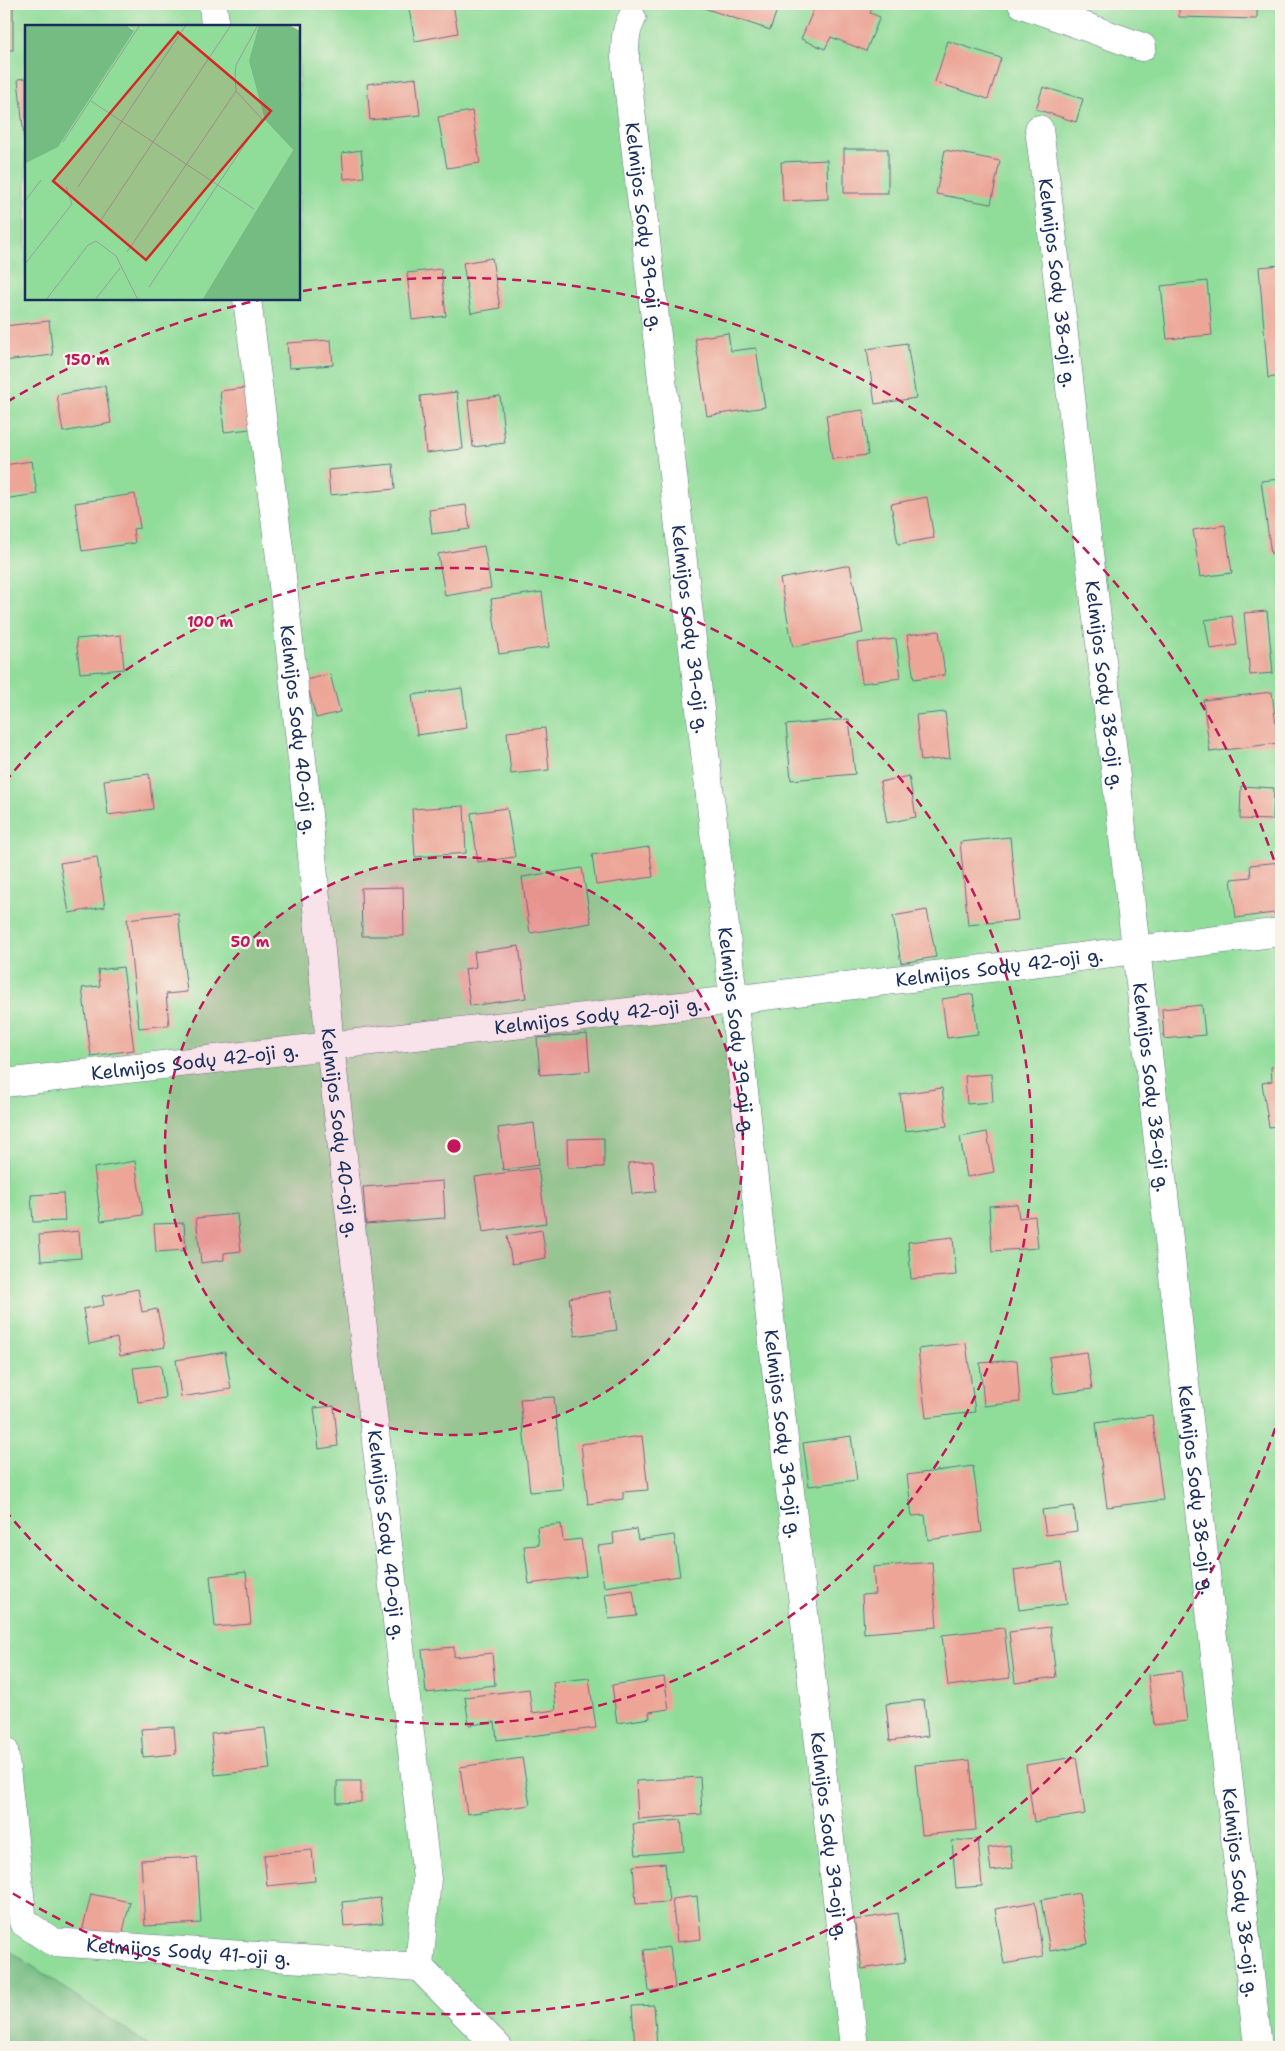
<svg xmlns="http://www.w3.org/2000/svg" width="1285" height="2051" font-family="'Shantell Sans',sans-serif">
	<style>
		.green { fill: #90dd9a; stroke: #56867c; fill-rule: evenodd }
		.forest { fill: #74bc82; stroke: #487670 }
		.building { fill: #eca596 }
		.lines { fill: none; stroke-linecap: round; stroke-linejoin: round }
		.minor-casing { stroke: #656e83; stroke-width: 29 }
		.minor { stroke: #fff; stroke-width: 28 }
		.ring { fill: none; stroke: #c2185b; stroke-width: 2.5; stroke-dasharray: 9 6 }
		.labels { text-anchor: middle; stroke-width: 4.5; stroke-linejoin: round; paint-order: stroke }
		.street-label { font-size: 19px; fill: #1b2f5e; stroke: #f7f3e8 }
		.inset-road { fill: none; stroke: #9a9c9d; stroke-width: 1 }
		.view { fill: #d62828; fill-opacity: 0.15; stroke: #d62828; stroke-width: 2.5 }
		.inset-edge { fill: none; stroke: #1b2f5e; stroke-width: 2.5 }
		.centre { fill: #c2185b; stroke: #f7f3e8; stroke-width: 2.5 }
		.ring-label { font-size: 15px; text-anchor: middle; font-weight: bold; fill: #c2185b; stroke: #f7f3e8; stroke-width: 4.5; stroke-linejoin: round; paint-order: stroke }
	</style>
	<rect width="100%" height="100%" fill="#f7f3e8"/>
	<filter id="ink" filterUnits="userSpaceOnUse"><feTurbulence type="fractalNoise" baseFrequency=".02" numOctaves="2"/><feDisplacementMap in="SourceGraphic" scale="10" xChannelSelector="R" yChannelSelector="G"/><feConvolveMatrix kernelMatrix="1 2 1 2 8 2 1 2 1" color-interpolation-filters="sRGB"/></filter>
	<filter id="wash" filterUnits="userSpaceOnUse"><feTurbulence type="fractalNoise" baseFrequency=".0096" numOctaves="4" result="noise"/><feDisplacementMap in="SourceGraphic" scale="20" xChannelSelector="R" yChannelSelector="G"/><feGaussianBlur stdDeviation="1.12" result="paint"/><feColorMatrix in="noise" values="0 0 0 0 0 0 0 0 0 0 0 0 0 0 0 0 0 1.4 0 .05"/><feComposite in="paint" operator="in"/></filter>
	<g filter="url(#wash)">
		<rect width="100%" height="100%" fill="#eee4c7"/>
		<path class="green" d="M4,4H1281V2047H151L4,1947ZM26,26H299V299H26Z"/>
		<path class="forest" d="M4,1947L151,2047H4Z"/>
		<g id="blocks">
			<g class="building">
				<rect x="4" y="4" width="9" height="46"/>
				<path d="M408,4H453L458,33L415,41Z"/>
				<path d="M702,4H779L770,30L701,7Z"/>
				<path d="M816,4H867L873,6L870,13L880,17L866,51L831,37L825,49L801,39Z"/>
				<path d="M1179,4H1257V19L1179,17Z"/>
				<path d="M948,41L1001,58L988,99L935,82Z"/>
				<path d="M26,78V137H24L18,79Z"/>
				<path d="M416,78L420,115L370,120L367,84Z"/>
				<path d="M1043,87L1083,99L1076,122L1036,109Z"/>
				<path d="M472,111L480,163L447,168L438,117Z"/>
				<rect x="844" y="149" width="44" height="44"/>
				<path d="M361,150L364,177L344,179L342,153Z"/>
				<path d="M945,150L1000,161L991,204L936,194Z"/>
				<path d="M827,160L828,199L783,201L781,162Z"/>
				<path d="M492,258L500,308L471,313L463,263Z"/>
				<path d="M1281,265V376L1268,378L1259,267Z"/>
				<path d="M441,269L446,316L412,320L407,273Z"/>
				<path d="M1207,281L1212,335L1167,339L1161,286Z"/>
				<path d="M49,321L53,355L4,361V326Z"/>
				<path d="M728,333L731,351L756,348L765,407L707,416L695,338Z"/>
				<path d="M331,340L333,365L289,368L287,343Z"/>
				<path d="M907,343L916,398L875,404L867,349Z"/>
				<path d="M105,386L111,423L63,432L57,395Z"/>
				<path d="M245,388L250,429L224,432L220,391Z"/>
				<path d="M457,392L463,449L426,453L420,396Z"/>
				<path d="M500,396L505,443L473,447L468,400Z"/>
				<path d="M863,410L868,455L832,459L826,415Z"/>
				<path d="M32,461L37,494L4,499V465Z"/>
				<path d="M393,464L395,489L330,495L328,470Z"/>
				<path d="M1281,479V553L1271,554L1261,481Z"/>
				<path d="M135,494L140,528L133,529L135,543L82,551L75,503Z"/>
				<path d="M927,497L934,538L898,544L891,504Z"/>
				<path d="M466,505L470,529L432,534L429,510Z"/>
				<path d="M1225,525L1232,573L1200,577L1193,530Z"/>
				<path d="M484,546L491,588L445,596L438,554Z"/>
				<path d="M850,565L863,633L793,647L780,579Z"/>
				<path d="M542,592L549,647L499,654L491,599Z"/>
				<path d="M1267,611L1273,673L1250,675L1244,613Z"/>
				<path d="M1232,616L1237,645L1210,649L1205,620Z"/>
				<path d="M939,631L945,675L914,679L907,635Z"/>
				<path d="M121,635L124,669L80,673L76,639Z"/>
				<path d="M896,639L901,678L862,683L857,643Z"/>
				<path d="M330,674L340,712L316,718L306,680Z"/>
				<path d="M462,688L467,728L417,735L412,695Z"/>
				<path d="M1272,692L1278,743L1210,752L1203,700Z"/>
				<path d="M945,712L950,758L921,761L916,715Z"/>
				<path d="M849,719L855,774L791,780L786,725Z"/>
				<path d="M545,728L549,770L511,774L507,732Z"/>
				<path d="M149,774L153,809L108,815L104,780Z"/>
				<path d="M909,776L916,817L887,823L880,782Z"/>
				<path d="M1241,786L1274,788L1273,820L1240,819Z"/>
				<path d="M464,806L466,853L415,857L412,809Z"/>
				<path d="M507,808L515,857L478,862L471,813Z"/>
				<path d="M1010,837L1018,920L968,925L960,842Z"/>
				<path d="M649,847L653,877L596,885L592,855Z"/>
				<path d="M97,857L105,907L69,913L60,863Z"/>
				<path d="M1281,862V912L1236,918L1231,879L1251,877L1250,865Z"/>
				<path d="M582,868L591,923L530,933L522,877Z"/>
				<path d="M403,887L404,936H362L361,888Z"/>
				<path d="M927,910L936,957L901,963L893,916Z"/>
				<path d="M178,913L187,992L166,994L169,1025L139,1028L127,919Z"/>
				<path d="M519,946L526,998L470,1006L465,969L476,967L474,952Z"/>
				<path d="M123,967L134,1050L91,1056L82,988L100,986L98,970Z"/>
				<path d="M973,994L978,1034L947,1038L942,999Z"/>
				<path d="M1202,1005L1205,1035L1164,1039L1162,1009Z"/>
				<path d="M587,1034L590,1071L540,1075L537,1038Z"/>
				<path d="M1281,1065V1125L1269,1127L1262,1083L1272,1081L1271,1067Z"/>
				<path d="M991,1074L993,1102L967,1104L965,1076Z"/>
				<path d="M942,1088L947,1126L905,1131L900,1094Z"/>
				<path d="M534,1123L539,1165L503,1170L498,1128Z"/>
				<path d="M987,1132L994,1172L967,1177L960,1137Z"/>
				<path d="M604,1138V1167L568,1168L567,1139Z"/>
				<path d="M135,1161L143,1215L101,1221L94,1168Z"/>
				<path d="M653,1161L656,1192L632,1194L628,1163Z"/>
				<path d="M538,1168L546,1223L483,1232L475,1177Z"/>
				<path d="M443,1181L445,1218L366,1224L363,1187Z"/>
				<path d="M63,1193L65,1221L33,1222L31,1195Z"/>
				<path d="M1017,1204L1019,1218L1035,1216L1038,1248L992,1251L989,1206Z"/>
				<path d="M237,1214L241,1251L224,1253V1260L201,1263L196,1218Z"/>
				<path d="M184,1223L186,1250L156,1252L154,1224Z"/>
				<path d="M542,1230L546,1258L512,1264L507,1236Z"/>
				<path d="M79,1231L81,1258L41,1261L39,1235Z"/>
				<path d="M953,1237L956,1275L911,1279L908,1242Z"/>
				<path d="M138,1289L142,1312L157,1309L165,1347L120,1356L117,1338L89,1344L83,1309L104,1305L102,1296Z"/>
				<path d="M611,1291L617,1330L575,1336L569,1298Z"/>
				<path d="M966,1343L975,1412L926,1418L918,1349Z"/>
				<path d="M225,1352L231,1389L181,1397L176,1360Z"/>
				<path d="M1087,1352L1092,1389L1054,1394L1049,1357Z"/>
				<path d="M1017,1360L1020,1402L984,1406L980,1363Z"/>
				<path d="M161,1365L165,1398L138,1402L133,1368Z"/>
				<path d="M554,1397L563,1489L530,1492L520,1399Z"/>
				<path d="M334,1406L338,1446L319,1449L314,1408Z"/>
				<path d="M1152,1415L1163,1500L1107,1507L1096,1423Z"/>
				<path d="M642,1436L648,1490L623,1492V1499L588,1504L581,1444Z"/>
				<path d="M851,1436L857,1480L809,1486L803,1443Z"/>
				<path d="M973,1466L982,1532L928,1540L925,1515L912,1516L907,1475Z"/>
				<path d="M1074,1506L1077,1531L1046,1535L1042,1510Z"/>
				<path d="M561,1524L563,1541L581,1539L586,1576L529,1584L524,1546L539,1545L537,1527Z"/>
				<path d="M636,1529L638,1540L674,1535L680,1576L604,1587L598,1546L614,1544L613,1533Z"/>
				<path d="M932,1562L937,1627L864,1633L862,1595L875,1594L873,1567Z"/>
				<path d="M1061,1563L1067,1604L1019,1610L1014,1570Z"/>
				<path d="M246,1572L251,1624L215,1627L210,1576Z"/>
				<path d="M633,1590L637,1616L609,1619L605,1594Z"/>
				<path d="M1050,1627L1056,1677L1015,1683L1009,1632Z"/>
				<path d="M1004,1628L1010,1678L948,1686L942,1635Z"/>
				<path d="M454,1647V1657L492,1653L495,1685L426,1693L422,1650Z"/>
				<path d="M1181,1671L1187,1721L1154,1725L1148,1675Z"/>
				<path d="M664,1677L669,1709L649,1712L650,1718L617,1723L612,1685Z"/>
				<path d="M589,1678L596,1728L497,1740L495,1722L469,1725L465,1697L529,1689L532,1713L556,1710L553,1682Z"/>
				<path d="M924,1700L928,1736L890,1741L886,1704Z"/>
				<path d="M174,1727L176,1754L143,1757L141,1729Z"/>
				<path d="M265,1728L270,1769L215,1775L211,1734Z"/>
				<path d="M1076,1757L1085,1814L1034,1822L1026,1765Z"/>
				<path d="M522,1758L530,1805L467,1814L460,1767Z"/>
				<path d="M970,1760L976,1830L922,1835L915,1765Z"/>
				<path d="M700,1777L702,1814L638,1819L636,1781Z"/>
				<path d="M337,1781H361V1802L337,1803Z"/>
				<path d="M681,1820L684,1851L636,1855L633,1824Z"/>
				<path d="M978,1839L982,1886L956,1888L952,1841Z"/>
				<path d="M1010,1845L1013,1868L991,1871L988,1848Z"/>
				<path d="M312,1850L315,1881L267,1886L264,1855Z"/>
				<path d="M197,1857L201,1923L145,1926L141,1860Z"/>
				<path d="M665,1863L669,1902L636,1904L633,1866Z"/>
				<path d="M1079,1893L1088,1944L1050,1951L1041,1900Z"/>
				<path d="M91,1894L130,1902L121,1940L82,1932Z"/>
				<path d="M697,1896L701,1939L677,1942L672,1899Z"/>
				<path d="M380,1898L383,1923L344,1926L342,1902Z"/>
				<path d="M1035,1902L1043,1957L1004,1964L995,1909Z"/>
				<path d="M898,1913L905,1962L862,1969L854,1920Z"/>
				<path d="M670,1947L675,1988L649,1991L644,1950Z"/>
				<path d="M654,2005L657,2047H635L632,2006Z"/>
			</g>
		</g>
	</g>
	<g filter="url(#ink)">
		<use href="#blocks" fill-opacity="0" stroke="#656e83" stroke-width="1"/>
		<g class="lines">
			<defs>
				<g id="minor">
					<path d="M213,4L215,26"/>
					<path d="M1022,4L1142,47"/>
					<path id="s1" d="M632,18C625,31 625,43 625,58L854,2047"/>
					<path id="s2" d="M1039,129C1058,270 1072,412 1089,553C1150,1050 1203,1549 1258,2047"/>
					<path id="s3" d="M247,299L279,549L309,824L330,1045L427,1879L419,1967"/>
					<path id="s4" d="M4,1083L733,1000L1281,932"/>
					<path id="s5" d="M4,1750L23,1922L53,1942L419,1967L498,2047"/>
				</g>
			</defs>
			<use href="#minor" class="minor-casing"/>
			<use href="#minor" class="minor"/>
		</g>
	</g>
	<circle cx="454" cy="1146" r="289" fill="#c2185b" fill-opacity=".12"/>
	<g class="ring">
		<circle cx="454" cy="1146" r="289"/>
		<path d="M5 782A578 578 0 1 1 5 1510"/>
		<path d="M1280 1414A868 868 0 0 1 7 1890M7 402A868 868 0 0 1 259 300M303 291A868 868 0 0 1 1280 878"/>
	</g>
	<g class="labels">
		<g class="street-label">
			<text dy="7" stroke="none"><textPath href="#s1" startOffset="211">Kelmijos Sodų 39-oji g.</textPath></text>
			<text dy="7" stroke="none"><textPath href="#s2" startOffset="155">Kelmijos Sodų 38-oji g.</textPath></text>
			<text dy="7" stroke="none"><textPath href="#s1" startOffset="616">Kelmijos Sodų 39-oji g.</textPath></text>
			<text dy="7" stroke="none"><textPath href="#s2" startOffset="560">Kelmijos Sodų 38-oji g.</textPath></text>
			<text dy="7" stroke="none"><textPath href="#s3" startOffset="434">Kelmijos Sodų 40-oji g.</textPath></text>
			<text dy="7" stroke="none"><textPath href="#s4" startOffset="1002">Kelmijos Sodų 42-oji g.</textPath></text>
			<text dy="7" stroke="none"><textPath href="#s4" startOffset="598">Kelmijos Sodų 42-oji g.</textPath></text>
			<text dy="7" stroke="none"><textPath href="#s1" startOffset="1021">Kelmijos Sodų 39-oji g.</textPath></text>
			<text dy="7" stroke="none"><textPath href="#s4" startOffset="192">Kelmijos Sodų 42-oji g.</textPath></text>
			<text dy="7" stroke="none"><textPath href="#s2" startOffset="965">Kelmijos Sodų 38-oji g.</textPath></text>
			<text dy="7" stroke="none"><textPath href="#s3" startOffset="839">Kelmijos Sodų 40-oji g.</textPath></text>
			<text dy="7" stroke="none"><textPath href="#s1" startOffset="1426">Kelmijos Sodų 39-oji g.</textPath></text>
			<text dy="7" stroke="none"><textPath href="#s2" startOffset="1370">Kelmijos Sodų 38-oji g.</textPath></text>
			<text dy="7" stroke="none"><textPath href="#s3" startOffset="1244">Kelmijos Sodų 40-oji g.</textPath></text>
			<text dy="7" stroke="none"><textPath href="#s1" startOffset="1831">Kelmijos Sodų 39-oji g.</textPath></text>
			<text dy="7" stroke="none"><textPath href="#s2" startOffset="1775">Kelmijos Sodų 38-oji g.</textPath></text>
			<text dy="7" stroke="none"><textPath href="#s5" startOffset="345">Kelmijos Sodų 41-oji g.</textPath></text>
		</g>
	</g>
	<g transform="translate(25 25)">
		<rect width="275" height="275" fill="#eee4c7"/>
		<path d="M101,0H234L240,95L268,125L177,275H0V137L108,4Z" fill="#90dd9a"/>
		<path d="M0,0H101L109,6L33,122L1,138ZM234,0H264L275,6V275H177L268,125L240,95L224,36Z" fill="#74bc82"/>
		<path class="inset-road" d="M66,76L229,184M38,117L115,0M53,162L161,0M0,176L16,155M76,195L206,0M102,227L211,66M0,239L47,179L41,162M124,262L237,94L211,66L210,50L211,40L233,0M21,275L63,220L71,216L91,231L113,275M70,275L95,243"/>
		<path class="view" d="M153,7L246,86L121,235L28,156Z"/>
		<rect width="275" height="275" class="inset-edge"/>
	</g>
	<circle cx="454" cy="1146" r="8" class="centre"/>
	<g class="ring-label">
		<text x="87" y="365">150 m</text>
		<text x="210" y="627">100 m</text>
		<text x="250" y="947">50 m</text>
	</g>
	<rect width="1285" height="2051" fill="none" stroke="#f7f3e8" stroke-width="20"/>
</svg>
